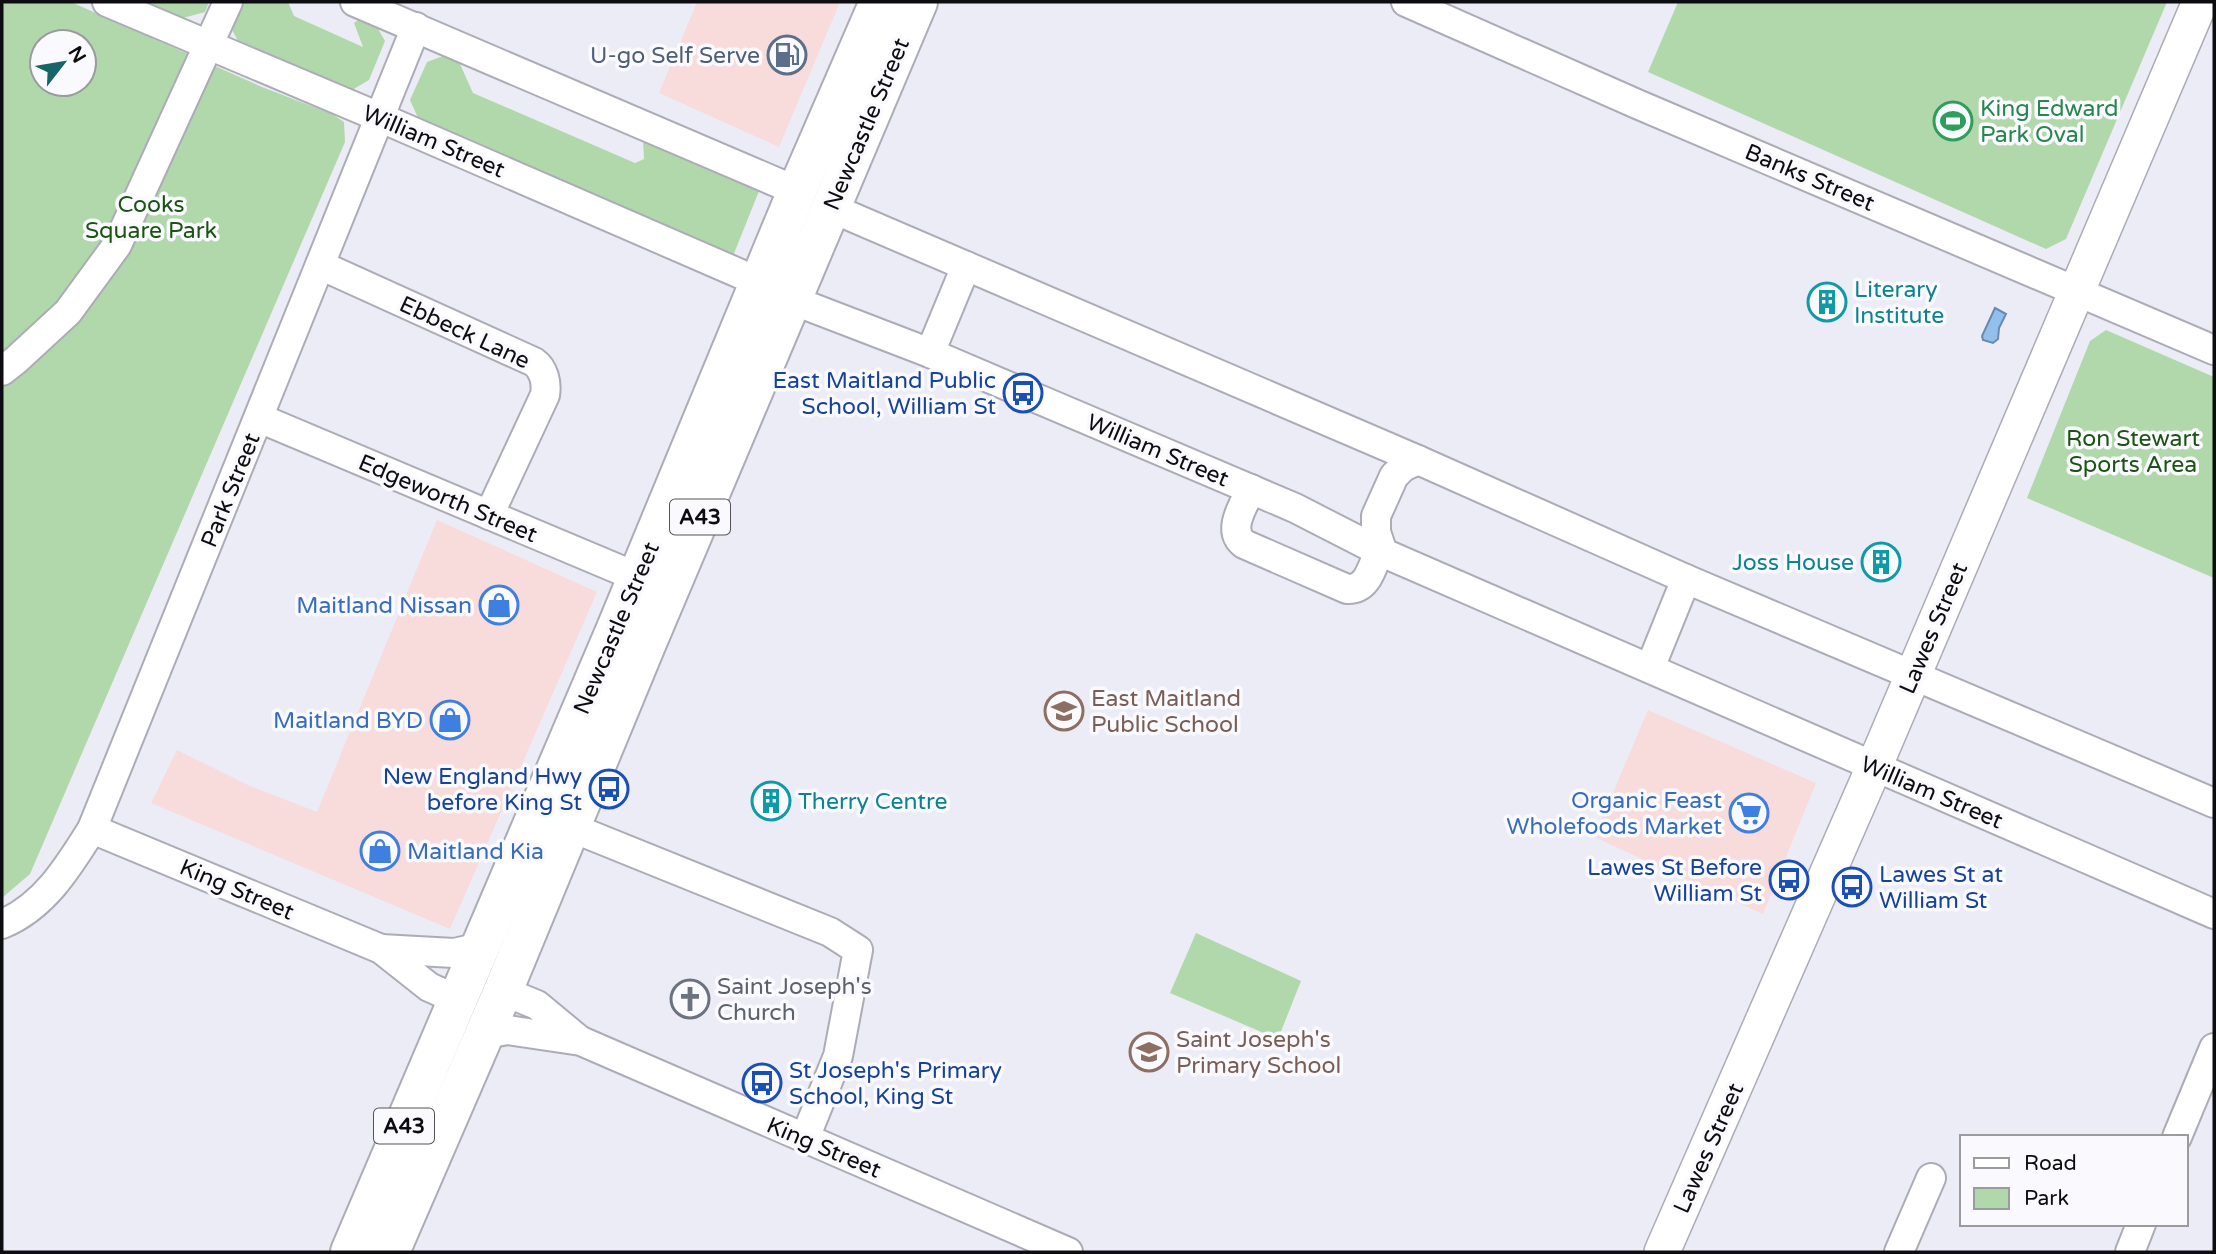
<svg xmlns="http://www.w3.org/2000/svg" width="2216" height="1254" font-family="'Varela Round',sans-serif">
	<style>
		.commercial { fill: #f7dcdb }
		.green { fill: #b1d8ab; fill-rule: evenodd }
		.water { fill: #91c0ec; stroke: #698aaa; stroke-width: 2 }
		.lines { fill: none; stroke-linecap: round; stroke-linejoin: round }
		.minor-casing { stroke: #acacb7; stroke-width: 32 }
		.major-casing { stroke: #acacb7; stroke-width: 38 }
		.highway-casing { stroke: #acacb7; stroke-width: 42 }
		.minor { stroke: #fff; stroke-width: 28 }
		.major { stroke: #fff; stroke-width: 35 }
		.highway { stroke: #fff; stroke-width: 38 }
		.labels { text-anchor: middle; stroke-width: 7; stroke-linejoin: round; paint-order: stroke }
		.shield { fill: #fafafe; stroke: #545458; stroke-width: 2 }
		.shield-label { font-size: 21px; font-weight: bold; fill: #0d0d11 }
		.service-label { font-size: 23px; fill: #4e5e75; stroke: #fafafe; text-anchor: end }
		.leisure-label { font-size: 23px; fill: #27864d; stroke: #fafafe; text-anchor: start }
		.street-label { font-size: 23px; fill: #0d0d11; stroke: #fafafe }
		.park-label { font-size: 23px; fill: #1c5314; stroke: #fafafe }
		.culture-label { font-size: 23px; fill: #0d838f; stroke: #fafafe; text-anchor: start }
		.transit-label { font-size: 23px; fill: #164399; stroke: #fafafe; text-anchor: end }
		.shop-label { font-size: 23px; fill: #366cbe; stroke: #fafafe; text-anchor: end }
		.education-label { font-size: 23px; fill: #785e54; stroke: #fafafe; text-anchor: start }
		.worship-label { font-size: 23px; fill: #5b616d; stroke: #fafafe; text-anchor: start }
	</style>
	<rect width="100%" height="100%" fill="#ececf7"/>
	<g class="commercial">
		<path d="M697,2H840L779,147L659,93Z"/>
		<path d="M437,520L597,592L450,929L151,803L177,750L250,786L317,812Z"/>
		<path d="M1648,710L1816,783L1763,914L1594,837Z"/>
	</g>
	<g class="green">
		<path d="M2,2H71L262,87L332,114L344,122L345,142L30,874L2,898ZM42,42H84V84H42Z"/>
		<path d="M144,2H209L205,12L183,18Z"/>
		<path d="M241,2H288L294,16L363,47L354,23L361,18L376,25L385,41L369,80L352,90L238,41L231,28Z"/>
		<path d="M1678,2H2167L2066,239L2046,249L1648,72Z"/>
		<path d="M443,56L460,64L473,93L635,163L644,159L643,140L759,191L733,256L419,120L410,100L427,62Z"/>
		<path d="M2106,330L2214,377V578L2027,498L2090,341Z"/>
		<path d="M1196,933L1301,981L1278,1039L1170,993Z"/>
	</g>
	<path class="water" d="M1995,308L2006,314L1999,328L1998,339L1993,343L1983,340L1982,336Z"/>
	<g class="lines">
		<defs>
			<g id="minor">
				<path d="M107,2L379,117L759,282"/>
				<path d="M355,2L797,191"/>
				<path d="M1406,2L1637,104L2214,350"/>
				<path d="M831,208L1418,460L1686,579L2214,803"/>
				<path d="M320,265L534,362C544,369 547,383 545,395L489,515"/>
				<path d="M792,300L930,353L1295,508L1379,551L2214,914"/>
				<path d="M930,353L966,266"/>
				<path d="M2,371L16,360L68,312L117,245L228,2"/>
				<path d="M259,418L637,577"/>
				<path d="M1251,489C1244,505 1226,530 1244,544L1347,589C1368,590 1372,567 1379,551"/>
				<path d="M1383,553L1376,532V516L1394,476L1403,467L1418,460"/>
				<path d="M1650,668L1686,579"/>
				<path d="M570,827L830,932L858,950L838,1056L805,1138"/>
				<path d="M92,829L381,949L429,987L458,1000"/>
				<path d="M2,924C44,907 69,866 92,829L416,27"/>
				<path d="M381,949L454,953L481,947"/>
				<path d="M503,991L537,1005L578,1039"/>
				<path d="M485,1034L508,1030L581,1041L1068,1252"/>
				<path d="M2177,1137L2214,1048"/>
				<path d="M1899,1252L1931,1178"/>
				<path d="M2130,1252L2141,1224"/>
			</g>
			<path id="major" d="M1662,1252L1874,767L2200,2"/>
			<g id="highway">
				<path d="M350,1252L615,631L797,191L879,2"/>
				<path d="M390,1252L503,991L646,645L918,2"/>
			</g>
		</defs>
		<use href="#minor" class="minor-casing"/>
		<use href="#major" class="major-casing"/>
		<use href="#highway" class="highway-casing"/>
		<use href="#minor" class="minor"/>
		<use href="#major" class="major"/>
		<use href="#highway" class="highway"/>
	</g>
	<defs>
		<symbol id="fuel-ring" viewBox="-11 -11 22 22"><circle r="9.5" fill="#fafafe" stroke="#5c6f8a" stroke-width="1.5"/><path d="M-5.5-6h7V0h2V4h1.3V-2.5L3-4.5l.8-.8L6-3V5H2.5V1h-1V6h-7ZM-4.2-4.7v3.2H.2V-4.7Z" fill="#5c6f8a"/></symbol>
		<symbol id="stadium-ring" viewBox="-11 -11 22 22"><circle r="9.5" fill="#fafafe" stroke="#2e9e5b" stroke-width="1.5"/><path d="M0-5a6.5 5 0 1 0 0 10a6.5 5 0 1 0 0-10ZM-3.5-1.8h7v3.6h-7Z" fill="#2e9e5b"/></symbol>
		<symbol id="building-ring" viewBox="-11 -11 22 22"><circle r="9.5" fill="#fafafe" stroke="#0f9aa8" stroke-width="1.5"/><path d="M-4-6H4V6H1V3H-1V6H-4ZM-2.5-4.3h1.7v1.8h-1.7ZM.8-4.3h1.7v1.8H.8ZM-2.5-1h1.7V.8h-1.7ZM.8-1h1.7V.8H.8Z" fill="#0f9aa8"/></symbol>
		<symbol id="bus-ring" viewBox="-11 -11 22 22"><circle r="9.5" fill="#fafafe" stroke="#1a4fb4" stroke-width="1.5"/><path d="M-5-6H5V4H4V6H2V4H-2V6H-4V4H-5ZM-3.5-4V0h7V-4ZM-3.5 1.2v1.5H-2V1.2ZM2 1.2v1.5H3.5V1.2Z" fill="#1a4fb4"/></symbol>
		<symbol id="shop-ring" viewBox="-11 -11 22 22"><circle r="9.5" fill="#fafafe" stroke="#3f7fe0" stroke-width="1.5"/><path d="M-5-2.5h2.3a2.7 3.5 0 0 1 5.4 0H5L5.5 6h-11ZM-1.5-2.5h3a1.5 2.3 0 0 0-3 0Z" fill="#3f7fe0"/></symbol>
		<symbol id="school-ring" viewBox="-11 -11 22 22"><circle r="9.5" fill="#fafafe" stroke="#8d6e63" stroke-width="1.5"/><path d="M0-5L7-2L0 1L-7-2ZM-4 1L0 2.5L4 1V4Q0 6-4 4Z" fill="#8d6e63"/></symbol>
		<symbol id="supermarket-ring" viewBox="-11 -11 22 22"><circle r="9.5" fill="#fafafe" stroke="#3f7fe0" stroke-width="1.5"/><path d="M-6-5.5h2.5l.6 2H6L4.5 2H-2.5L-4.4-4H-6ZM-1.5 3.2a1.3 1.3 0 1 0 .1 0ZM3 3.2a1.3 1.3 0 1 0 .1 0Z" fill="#3f7fe0"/></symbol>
		<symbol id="church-ring" viewBox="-11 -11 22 22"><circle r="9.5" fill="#fafafe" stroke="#6b7280" stroke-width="1.5"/><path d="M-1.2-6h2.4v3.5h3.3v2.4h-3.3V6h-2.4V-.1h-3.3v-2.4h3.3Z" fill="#6b7280"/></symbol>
	</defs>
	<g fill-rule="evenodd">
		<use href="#fuel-ring" x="765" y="33" width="44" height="44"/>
		<use href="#stadium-ring" x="1931" y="99" width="44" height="44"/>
		<use href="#building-ring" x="1805" y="280" width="44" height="44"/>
		<use href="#bus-ring" x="1001" y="371" width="44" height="44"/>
		<use href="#building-ring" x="1859" y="540" width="44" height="44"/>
		<use href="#shop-ring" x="477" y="583" width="44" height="44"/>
		<use href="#school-ring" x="1042" y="689" width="44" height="44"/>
		<use href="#shop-ring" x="428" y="698" width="44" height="44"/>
		<use href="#bus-ring" x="587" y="767" width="44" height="44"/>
		<use href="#building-ring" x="749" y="779" width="44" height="44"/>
		<use href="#supermarket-ring" x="1727" y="791" width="44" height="44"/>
		<use href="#shop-ring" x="358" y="829" width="44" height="44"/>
		<use href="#bus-ring" x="1767" y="858" width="44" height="44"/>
		<use href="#bus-ring" x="1830" y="865" width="44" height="44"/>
		<use href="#church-ring" x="668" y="977" width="44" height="44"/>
		<use href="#school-ring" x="1127" y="1030" width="44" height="44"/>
		<use href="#bus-ring" x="740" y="1061" width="44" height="44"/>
	</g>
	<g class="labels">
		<g class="shield">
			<rect x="670" y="499.5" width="60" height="35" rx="5"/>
			<rect x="374" y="1108.5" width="60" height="35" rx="5"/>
		</g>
		<g class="shield-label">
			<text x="700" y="524">A43</text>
			<text x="404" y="1133">A43</text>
		</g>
		<g class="service-label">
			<text x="760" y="63">U-go Self Serve</text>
		</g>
		<g class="leisure-label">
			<text x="1980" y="116">King Edward<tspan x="1980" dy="26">Park Oval</tspan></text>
		</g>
		<g class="street-label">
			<text transform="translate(866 124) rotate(-67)" y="8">Newcastle Street</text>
			<text transform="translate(434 141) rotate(23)" y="8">William Street</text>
			<text transform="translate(1810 177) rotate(23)" y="8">Banks Street</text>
			<text transform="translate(465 332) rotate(25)" y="8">Ebbeck Lane</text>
			<text transform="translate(1158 450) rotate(23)" y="8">William Street</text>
			<text transform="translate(230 490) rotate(-68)" y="8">Park Street</text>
			<text transform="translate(448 498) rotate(23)" y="8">Edgeworth Street</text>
			<text transform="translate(616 628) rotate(-67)" y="8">Newcastle Street</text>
			<text transform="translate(1933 628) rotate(-67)" y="8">Lawes Street</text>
			<text transform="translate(1932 792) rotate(23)" y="8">William Street</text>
			<text transform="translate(237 889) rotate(23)" y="8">King Street</text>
			<text transform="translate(824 1147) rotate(23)" y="8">King Street</text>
			<text transform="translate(1708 1148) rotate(-66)" y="8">Lawes Street</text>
		</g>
		<g class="park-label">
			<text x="151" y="212">Cooks<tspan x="151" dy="26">Square Park</tspan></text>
			<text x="2133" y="446">Ron Stewart<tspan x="2133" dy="26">Sports Area</tspan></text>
		</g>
		<g class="culture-label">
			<text x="1854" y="297">Literary<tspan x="1854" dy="26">Institute</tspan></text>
			<text x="1854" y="570" text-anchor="end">Joss House</text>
			<text x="798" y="809">Therry Centre</text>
		</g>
		<g class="transit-label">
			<text x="996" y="388">East Maitland Public<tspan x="996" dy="26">School, William St</tspan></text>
			<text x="582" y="784">New England Hwy<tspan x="582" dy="26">before King St</tspan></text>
			<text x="1762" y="875">Lawes St Before<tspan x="1762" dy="26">William St</tspan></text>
			<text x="1879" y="882" text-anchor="start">Lawes St at<tspan x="1879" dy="26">William St</tspan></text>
			<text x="789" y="1078" text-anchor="start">St Joseph's Primary<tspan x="789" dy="26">School, King St</tspan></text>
		</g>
		<g class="shop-label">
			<text x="472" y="613">Maitland Nissan</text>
			<text x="423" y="728">Maitland BYD</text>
			<text x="1722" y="808">Organic Feast<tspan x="1722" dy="26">Wholefoods Market</tspan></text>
			<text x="407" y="859" text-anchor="start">Maitland Kia</text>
		</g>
		<g class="education-label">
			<text x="1091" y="706">East Maitland<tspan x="1091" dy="26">Public School</tspan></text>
			<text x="1176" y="1047">Saint Joseph's<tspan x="1176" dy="26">Primary School</tspan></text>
		</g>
		<g class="worship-label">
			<text x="717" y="994">Saint Joseph's<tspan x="717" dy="26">Church</tspan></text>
		</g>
	</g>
	<rect width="2216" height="1254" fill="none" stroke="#0d0d11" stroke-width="7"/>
	<rect x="1960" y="1135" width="228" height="91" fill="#fafafe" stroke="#9b9b9f" stroke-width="2"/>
	<rect x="1974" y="1158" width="35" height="10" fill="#ffffff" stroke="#9b9b9f" stroke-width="2"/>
	<text x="2024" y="1170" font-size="21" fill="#0d0d11">Road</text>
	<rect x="1974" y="1188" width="35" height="21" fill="#b1d8ab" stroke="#9b9b9f" stroke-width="2"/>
	<text x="2024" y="1205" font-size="21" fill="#0d0d11">Park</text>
	<g transform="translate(63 63) rotate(59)"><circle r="33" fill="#fafafe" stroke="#9b9b9f" stroke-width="2"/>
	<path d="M0-5L12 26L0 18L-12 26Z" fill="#166569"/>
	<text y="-10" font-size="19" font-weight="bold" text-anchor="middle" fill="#0d0d11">N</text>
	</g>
</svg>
